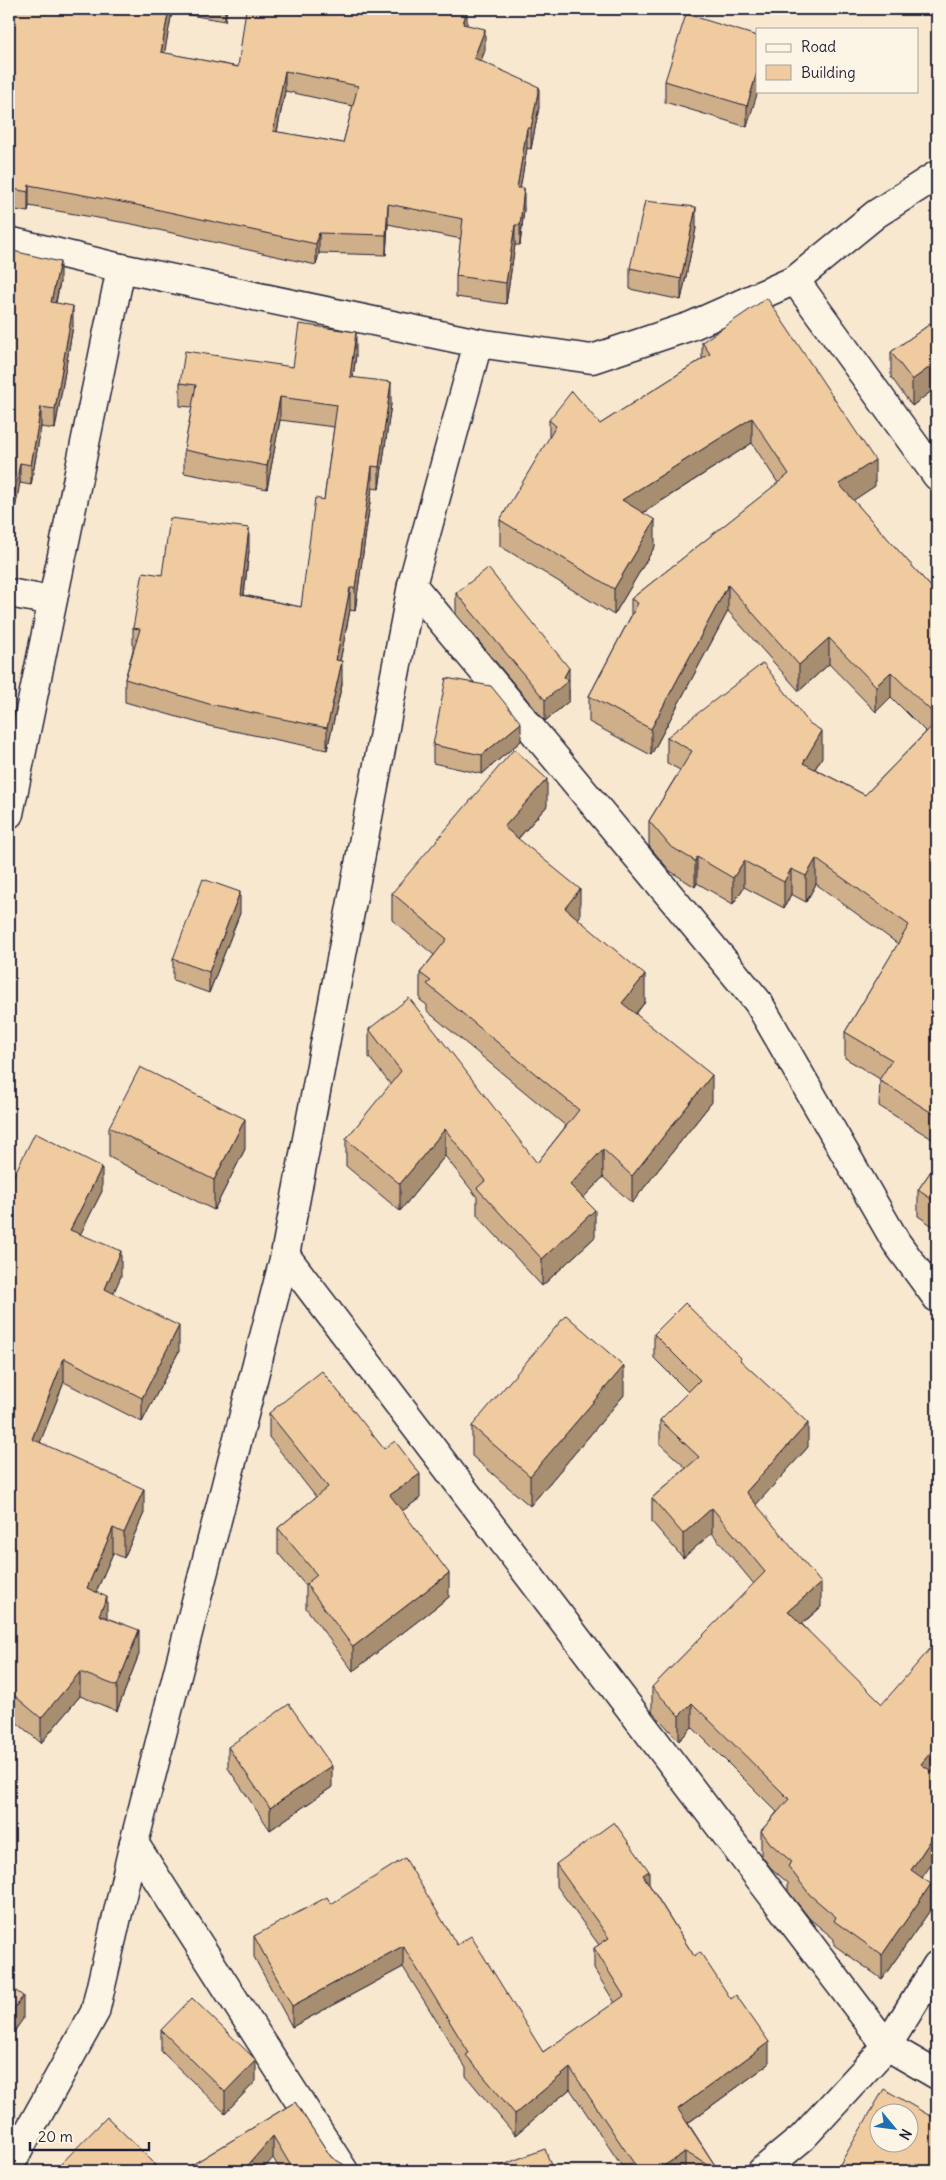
<svg xmlns="http://www.w3.org/2000/svg" width="946" height="2180" font-family="Delius,sans-serif">
	<style>
		.lines { fill: none; stroke-linecap: round; stroke-linejoin: round }
		.minor-casing { stroke: #22223b; stroke-width: 31 }
		.minor { stroke: #fcf5e5; stroke-width: 28 }
		.wall { fill: #ceaf8a; stroke: #22223b; fill-rule: evenodd }
		.shaded-wall { fill: #a88e70; stroke: #22223b }
		.building { fill: #f0cba0; stroke: #22223b; fill-rule: evenodd }
	</style>
	<rect width="100%" height="100%" fill="#f8e8d0"/>
	<filter id="ink" filterUnits="userSpaceOnUse"><feTurbulence type="fractalNoise" baseFrequency=".02" numOctaves="2"/><feDisplacementMap in="SourceGraphic" scale="10" xChannelSelector="R" yChannelSelector="G"/><feConvolveMatrix kernelMatrix="1 2 1 2 8 2 1 2 1" color-interpolation-filters="sRGB"/></filter>
	<g filter="url(#ink)">
		<g class="lines">
			<defs>
				<g id="minor">
					<path d="M9,241L121,268L478,343L592,359L691,326L795,280L876,214L937,175"/>
					<path d="M795,280L937,476"/>
					<path d="M412,585L758,1002L896,1242L937,1298"/>
					<path d="M9,593L52,601"/>
					<path d="M9,814L121,268"/>
					<path d="M285,1255L887,2046L937,2075"/>
					<path d="M134,1843L344,2171"/>
					<path d="M9,2167L95,2012L134,1843L285,1255L412,585L478,343"/>
					<path d="M762,2171L802,2138L887,2046L937,1965"/>
				</g>
			</defs>
			<use href="#minor" class="minor-casing"/>
			<use href="#minor" class="minor"/>
		</g>
		<g class="wall">
			<path d="M9,9H227L225,21L172,12L164,53L238,67L467,25L485,50L481,61L539,107L531,149L527,148L520,188L524,209L520,245H515L506,304L456,297V276L461,239L388,224L386,255L319,253L316,265L132,224L29,206L28,212L9,209ZM285,91L353,106L343,143L277,132Z"/>
			<path d="M757,36L747,127L665,102V81Z"/>
			<path d="M696,228L681,300L630,289V268Z"/>
			<path d="M9,250L60,282L56,303L73,326L55,429L41,427L31,485L20,483Z"/>
			<path d="M937,319V387L912,406L891,377V352Z"/>
			<path d="M702,342L875,486L853,500L931,587L937,581V1142L879,1106L880,1079L845,1058V1032L898,944L816,884L806,902L791,894L784,908L744,887L733,904L697,883L695,887L670,871L649,846V821L680,770L667,763V737L822,757L815,769L865,795L926,732L891,697L876,712L829,664L799,691L728,611L651,755L589,722V696L631,616V599L778,483L752,443L643,513L655,546L614,615L500,546V520L549,439V420L600,424L702,359Z"/>
			<path d="M356,355L353,377L391,404L379,489L372,488L355,611L350,610L340,661L342,684L327,750L209,726L125,702V679L133,650V628L162,575L249,551L244,595L301,607L324,500L334,427L280,420L267,489L184,473V450L192,407L180,406V383L293,367Z"/>
			<path d="M456,593L569,689V701L545,721L456,614Z"/>
			<path d="M521,741L482,774L433,763V745Z"/>
			<path d="M547,806L518,839L580,916L578,919L645,1002L636,1014L712,1102L632,1203L603,1177L583,1198L595,1237L542,1286L477,1215V1197L445,1156L400,1211L346,1166V1139L391,1085L369,1057V1029L537,1163L566,1126L427,1011V1005L420,1000V973L434,955L392,920V893Z"/>
			<path d="M240,913L209,993L173,980V959Z"/>
			<path d="M109,1127L245,1149L214,1210L109,1157Z"/>
			<path d="M937,1162V1229L918,1216V1190Z"/>
			<path d="M9,1185L102,1191L80,1234L121,1276L113,1293L179,1351L142,1422L64,1382L40,1442L144,1513L124,1558L113,1553L96,1592L107,1618L139,1654L117,1711L80,1696L41,1743L9,1716Z"/>
			<path d="M654,1334L741,1361L808,1447L756,1504L821,1607L802,1624L934,1773L922,1878L931,1909L882,1979L834,1945V1939L810,1919L788,1891V1883L771,1868L761,1855V1831L777,1812L692,1727L679,1741L652,1711V1687L754,1584L712,1533L683,1558L652,1522V1498L686,1468L660,1444V1420L688,1392L654,1358Z"/>
			<path d="M624,1395L530,1506L472,1456V1426Z"/>
			<path d="M269,1413L420,1498L402,1511L449,1597L353,1671L306,1608V1586L278,1553V1528L316,1497L269,1437Z"/>
			<path d="M228,1747L332,1787L270,1830L228,1768Z"/>
			<path d="M556,1864L649,1884L694,1956L769,2064L688,2123L718,2170V2171H625L570,2089L515,2135L466,2076V2068L403,1967L292,2027L254,1957V1936L331,1904L457,1945L543,2052L615,2003L594,1969V1948L599,1945L556,1885Z"/>
			<path d="M937,2025V2049L936,2048V2027Z"/>
			<path d="M161,2030L256,2081L225,2113L161,2051Z"/>
			<path d="M295,2102L331,2157L347,2171H281L273,2158L182,2171Z"/>
		</g>
		<g class="shaded-wall">
			<path d="M169,9H172V12L161,72V52Z"/>
			<path d="M225,9H227L225,21Z"/>
			<path d="M467,9V29L463,24Z"/>
			<path d="M485,29V50L474,78V58Z"/>
			<path d="M285,71V91L273,151V131Z"/>
			<path d="M757,72L758,91L747,127V106Z"/>
			<path d="M539,87V107L531,149V128Z"/>
			<path d="M527,128V148L517,208V188Z"/>
			<path d="M29,185V206L28,212V192Z"/>
			<path d="M524,188V209L520,245V225Z"/>
			<path d="M388,204V224L386,255V235Z"/>
			<path d="M696,207V228L681,300V279Z"/>
			<path d="M515,225V245L506,304V283Z"/>
			<path d="M319,233V253L316,265V244Z"/>
			<path d="M60,262V282L51,323V302Z"/>
			<path d="M73,306V326L55,429V409Z"/>
			<path d="M356,332V355L350,399V377Z"/>
			<path d="M937,362V387L912,406V380Z"/>
			<path d="M391,382V404L379,489V467Z"/>
			<path d="M280,397V420L267,489V466Z"/>
			<path d="M41,407V427L31,485V465Z"/>
			<path d="M752,418V443L622,526V500Z"/>
			<path d="M875,460V486L839,510V484Z"/>
			<path d="M20,463V483L9,542V522Z"/>
			<path d="M372,466V488L355,611V588Z"/>
			<path d="M655,520V546L614,615V589Z"/>
			<path d="M249,528V551L241,617V595Z"/>
			<path d="M728,585V611L651,755V729Z"/>
			<path d="M350,588V610L336,682V660Z"/>
			<path d="M829,638V664L799,691V665Z"/>
			<path d="M342,661V684L327,750V728Z"/>
			<path d="M569,668V701L545,721V700L564,677Z"/>
			<path d="M891,672V697L876,712V686Z"/>
			<path d="M521,723V741L482,774V755Z"/>
			<path d="M822,731V757L803,789V763Z"/>
			<path d="M547,779V806L504,854V827Z"/>
			<path d="M697,857V883L695,887V861Z"/>
			<path d="M816,859V884L806,902V876Z"/>
			<path d="M744,861V887L733,904V878Z"/>
			<path d="M791,869V894L784,908V882Z"/>
			<path d="M580,889V916L565,936V908Z"/>
			<path d="M240,892V913L209,993V972Z"/>
			<path d="M645,975V1002L622,1030V1003Z"/>
			<path d="M712,1075V1102L632,1203V1176Z"/>
			<path d="M245,1119V1149L214,1210V1180Z"/>
			<path d="M445,1129V1156L400,1211V1184Z"/>
			<path d="M603,1149V1177L570,1212V1185Z"/>
			<path d="M102,1167V1191L70,1255V1230Z"/>
			<path d="M595,1210V1237L542,1286V1259Z"/>
			<path d="M121,1251V1276L105,1313V1289Z"/>
			<path d="M179,1326V1351L142,1422V1398Z"/>
			<path d="M64,1358V1382L32,1463V1439Z"/>
			<path d="M624,1366V1395L530,1506V1476Z"/>
			<path d="M808,1423V1447L746,1516V1492Z"/>
			<path d="M420,1474V1498L390,1520V1495Z"/>
			<path d="M144,1489V1513L124,1558V1533Z"/>
			<path d="M712,1508V1533L683,1558V1534Z"/>
			<path d="M113,1528V1553L87,1613V1588Z"/>
			<path d="M449,1573V1597L353,1671V1647Z"/>
			<path d="M821,1583V1607L788,1635V1611Z"/>
			<path d="M107,1597V1622L99,1615Z"/>
			<path d="M139,1630V1654L117,1711V1686Z"/>
			<path d="M80,1672V1696L41,1743V1718Z"/>
			<path d="M692,1703V1727L679,1741V1716Z"/>
			<path d="M937,1745V1769L921,1788V1764Z"/>
			<path d="M332,1766V1787L270,1830V1808Z"/>
			<path d="M937,1831V1856L911,1894V1870Z"/>
			<path d="M649,1871V1892L643,1875Z"/>
			<path d="M931,1884V1909L882,1979V1955Z"/>
			<path d="M403,1946V1967L292,2027V2006Z"/>
			<path d="M23,1996V2019L9,2039V2016Z"/>
			<path d="M769,2042V2064L678,2130V2109Z"/>
			<path d="M256,2060V2081L225,2113V2092Z"/>
			<path d="M570,2068V2089L515,2135V2114Z"/>
			<path d="M273,2136V2158L262,2171H243Z"/>
			<path d="M685,2152V2171H656Z"/>
			<path d="M155,2164V2171H147Z"/>
		</g>
		<g class="building">
			<path d="M9,9H169L161,52L238,67L246,9H467L463,24L485,29L474,58L539,87L531,128H527L517,188H524L520,225H515L506,283L456,276L463,219L388,204L386,235L319,233L316,244L132,204L29,185L28,192L9,188ZM285,71L358,86L343,143L273,131Z"/>
			<path d="M686,14L757,36V72L747,106L665,81Z"/>
			<path d="M645,201L696,207L681,279L630,268Z"/>
			<path d="M9,250L60,262L51,302L73,306L55,409L41,407L31,465L20,463L9,522Z"/>
			<path d="M767,298L875,460L839,484L931,587L937,581V717L891,672L876,686L829,638L799,665L728,585L651,729L589,696L638,603L631,599L789,474L752,418L622,500L655,520L614,589L500,520L556,426L549,420L572,391L600,424L710,354L702,342Z"/>
			<path d="M937,319V362L912,380L891,352Z"/>
			<path d="M299,324L356,332L350,377L391,382L379,467L372,466L355,588H350L336,660L342,661L327,728L209,704L125,679L140,629L133,628L143,572L162,575L170,518L249,528L241,595L301,607L315,498L324,500L337,405L280,397L267,466L184,450L196,385L180,383L185,351L293,367Z"/>
			<path d="M488,568L569,668L564,677L569,680L545,700L456,593Z"/>
			<path d="M763,663L809,723L822,731L803,763L865,795L937,721V1116L879,1080L892,1060L845,1032L909,925L816,859L806,876L791,869L784,882L744,861L733,878L697,857L695,861L670,846L649,821L692,751L667,737Z"/>
			<path d="M446,678L491,686L521,723L482,755L433,745Z"/>
			<path d="M514,749L547,779L504,827L580,889L565,908L645,975L622,1003L712,1075L632,1176L603,1149L570,1185L595,1210L542,1259L477,1188L485,1181L445,1129L400,1184L346,1139L401,1071L369,1029L409,998L537,1163L579,1110L427,984L431,981L420,973L447,939L392,893Z"/>
			<path d="M203,879L240,892L209,972L173,959Z"/>
			<path d="M140,1067L245,1119L214,1180L109,1127Z"/>
			<path d="M35,1133L102,1167L70,1230L121,1251L105,1289L179,1326L142,1398L64,1358L32,1439L144,1489L124,1533L113,1528L87,1588L107,1597L99,1615L139,1630L117,1686L80,1672L41,1718L9,1691V1185Z"/>
			<path d="M937,1162V1203L918,1190Z"/>
			<path d="M685,1303L741,1358L740,1360L808,1423L746,1492L821,1583L788,1611L882,1704L937,1641V1745L921,1764L937,1775V1831L911,1870L931,1884L882,1955L834,1921L836,1917L810,1895L788,1866L792,1862L771,1844L761,1831L789,1799L692,1703L679,1716L652,1687L765,1572L712,1508L683,1534L652,1498L699,1457L660,1420L700,1380L654,1334Z"/>
			<path d="M566,1315L624,1366L530,1476L472,1426Z"/>
			<path d="M322,1371L384,1449L395,1441L420,1474L390,1495L449,1573L353,1647L306,1584L317,1575L278,1528L328,1487L269,1413Z"/>
			<path d="M289,1704L332,1766L270,1808L228,1747Z"/>
			<path d="M614,1822L649,1871L643,1875L694,1956L700,1952L731,1999L736,1995L769,2042L678,2109L718,2170L685,2152L656,2171H639L570,2068L515,2114L466,2055L469,2053L403,1946L292,2006L254,1936L327,1897L331,1904L405,1858L457,1945L471,1936L543,2052L624,1996L594,1948L609,1938L556,1864Z"/>
			<path d="M9,1986L23,1996L9,2016Z"/>
			<path d="M192,1998L256,2060L225,2092L161,2030Z"/>
			<path d="M884,2089L937,2120V2171H836ZM878,2112H908V2142H878Z"/>
			<path d="M295,2102L331,2157L343,2164L347,2171H294L273,2136L243,2171H182Z"/>
			<path d="M107,2117L155,2164L147,2171H54Z"/>
			<path d="M545,2149L553,2171H491L515,2160Z"/>
		</g>
	</g>
	<rect width="946" height="2180" fill="none" stroke="#fcf5e5" stroke-width="30"/>
	<rect x="15" y="15" width="916" height="2150" fill="none" stroke="#22223b" stroke-width="2" filter="url(#ink)"/>
	<rect x="756" y="28" width="162" height="65" fill="#fcf5e5" stroke="#a5a1a1"/>
	<rect x="766" y="44" width="25" height="8" fill="#fcf5e5" stroke="#a5a1a1"/>
	<text x="801" y="52" font-size="15" fill="#22223b">Road</text>
	<rect x="766" y="65" width="25" height="15" fill="#f0cba0" stroke="#a5a1a1"/>
	<text x="801" y="78" font-size="15" fill="#22223b">Building</text>
	<g transform="translate(894 2128) rotate(119)"><circle r="24" fill="#fcf5e5" stroke="#a5a1a1"/>
	<path d="M0-4L9 19L0 12L-9 19Z" fill="#1f6fb2"/>
	<text y="-8" font-size="14" font-weight="bold" text-anchor="middle" fill="#22223b">N</text>
	</g>
	<path d="M30 2142v8h119v-8" fill="none" stroke="#22223b" stroke-width="2.5"/>
	<text x="38" y="2142" font-size="15" fill="#22223b" stroke="#fcf5e5" stroke-width="4" paint-order="stroke">20 m</text>
</svg>
